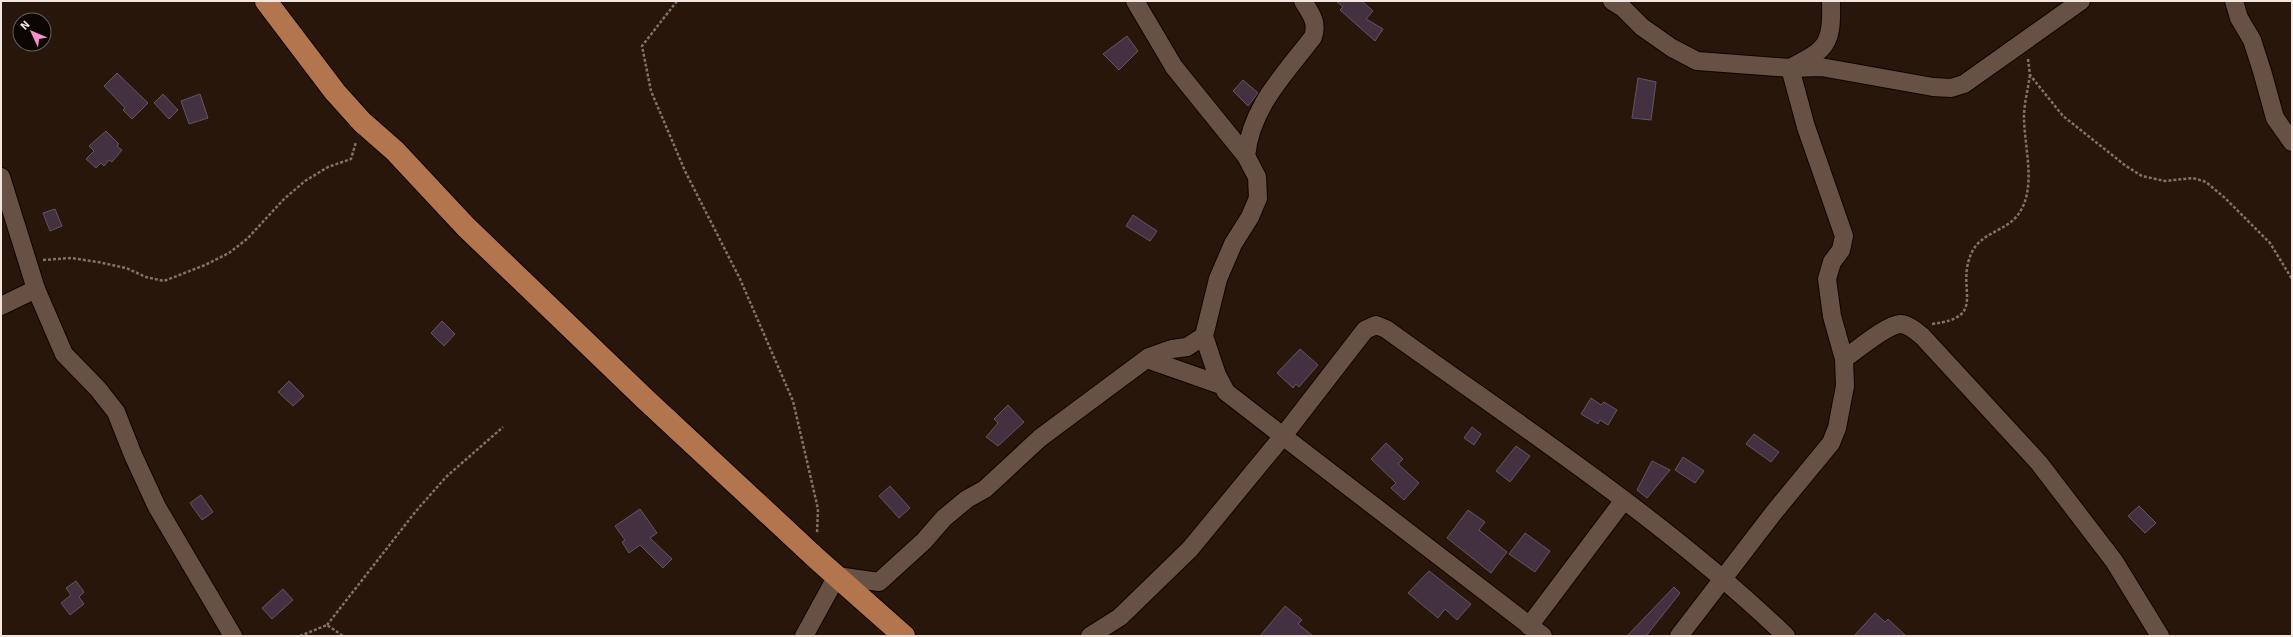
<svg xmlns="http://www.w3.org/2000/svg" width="2293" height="637" font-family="Signika,sans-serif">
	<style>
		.building { fill: #433141; stroke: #665363 }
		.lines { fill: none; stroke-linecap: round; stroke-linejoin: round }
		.minor-casing { stroke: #100300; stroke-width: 20 }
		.trunk-casing { stroke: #100300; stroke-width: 24 }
		.path { stroke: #817167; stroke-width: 2.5; stroke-dasharray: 3 2; stroke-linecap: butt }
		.minor { stroke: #675044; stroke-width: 18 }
		.trunk { stroke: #b2754e; stroke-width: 22 }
	</style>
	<rect width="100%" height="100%" fill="#29160b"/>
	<g class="building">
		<path d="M1336,1H1362L1373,11L1366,19L1383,29L1375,41L1340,10L1343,7Z"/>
		<path d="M1127,36L1138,51L1119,70L1103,54Z"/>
		<path d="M117,73L148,103L132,119L123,110L125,108L104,86Z"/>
		<path d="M1638,78L1656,82L1651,120L1632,118Z"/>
		<path d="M1243,80L1258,93L1248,106L1233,91Z"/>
		<path d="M163,94L178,110L169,119L154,103Z"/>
		<path d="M200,94L208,118L189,124L181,101Z"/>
		<path d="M106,131L119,144L117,146L122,150L112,162L109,160L104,166L101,163L96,168L86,159L94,151L89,146Z"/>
		<path d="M55,209L62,226L50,231L43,213Z"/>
		<path d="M1133,215L1157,231L1150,241L1126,226Z"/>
		<path d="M442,321L455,334L444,346L431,333Z"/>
		<path d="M1300,349L1318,365L1299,387L1296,384L1293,388L1277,373Z"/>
		<path d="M289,381L304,396L293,406L278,392Z"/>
		<path d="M1591,398L1601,405L1604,402L1617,410L1608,425L1600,420L1598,424L1581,414Z"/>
		<path d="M1008,405L1024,422L998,446L986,437L998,423L994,419Z"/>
		<path d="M1472,427L1481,434L1474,445L1464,438Z"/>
		<path d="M1754,434L1779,452L1771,462L1746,444Z"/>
		<path d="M1386,443L1403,459L1398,464L1419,483L1404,500L1391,488L1396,483L1371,459Z"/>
		<path d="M1516,446L1530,456L1510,482L1496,471Z"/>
		<path d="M1683,457L1704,471L1695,483L1675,470Z"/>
		<path d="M1652,461L1670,470L1647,498L1637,490Z"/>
		<path d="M890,486L910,508L899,518L879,496Z"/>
		<path d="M201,495L213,512L202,520L190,503Z"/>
		<path d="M2139,506L2156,523L2145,533L2128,516Z"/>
		<path d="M640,509L657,533L650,538L672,559L663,568L640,545L629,553L622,542L625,540L615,526Z"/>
		<path d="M1468,510L1485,522L1479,530L1507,552L1491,573L1447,538Z"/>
		<path d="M1525,533L1550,551L1535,572L1509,554Z"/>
		<path d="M1429,571L1471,604L1457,620L1445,609L1438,618L1408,593Z"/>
		<path d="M76,581L84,592L79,597L84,604L70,615L61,603L71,595L66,588Z"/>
		<path d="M1674,587L1680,593L1646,636H1627Z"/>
		<path d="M283,589L293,600L272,619L262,608Z"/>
		<path d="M1285,606L1302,620L1298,624L1313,636H1260Z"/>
		<path d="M1875,613L1885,622L1888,619L1906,636H1854Z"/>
	</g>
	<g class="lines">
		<defs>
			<g id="minor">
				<path d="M1135,1L1174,67L1246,156L1257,177L1258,198L1250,217L1233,244L1218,279L1204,336L1217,375L1226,392L1266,423L1543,636"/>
				<path d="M1612,1L1623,8L1642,27L1672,48L1697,61L1790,68L1821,67L1933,87L1951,88L1964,84L2081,1"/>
				<path d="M2234,1L2239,18L2252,40L2262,71L2275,118L2292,142"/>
				<path d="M1246,156C1251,107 1284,75 1313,37C1318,22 1311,14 1303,1"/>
				<path d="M1,177L36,289L64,354L98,389L116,412L133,455L157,507L233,636"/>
				<path d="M1,306L36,289"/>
				<path d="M1147,359L1221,385"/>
				<path d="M1844,359C1856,351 1886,325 1900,324C1908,324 1916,331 1922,336L2039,463L2114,561L2160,636"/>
				<path d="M1529,626L1624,500"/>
				<path d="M804,636L837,576L879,582L924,541L944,518L967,499L985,489L1040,438L1149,357L1172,349L1187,347L1204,336"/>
				<path d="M1090,636L1120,617L1190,549L1283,436L1365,330L1376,325L1386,329C1522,427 1665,520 1786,636"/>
				<path d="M1679,636L1775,511L1831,443L1837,428L1845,386L1844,359L1832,316L1827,279L1832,262L1841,250L1844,236L1806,127L1790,68C1828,49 1832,44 1831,1"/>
			</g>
			<path id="trunk" d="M266,1L335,92L362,122L395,151L466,227L645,399L817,559L904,636"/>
		</defs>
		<use href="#minor" class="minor-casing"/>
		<use href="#trunk" class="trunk-casing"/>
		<g class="path">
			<path d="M677,1L642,46L651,91L685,171L740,279L793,401L818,509L817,534"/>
			<path d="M2028,59L2030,75L2063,116L2126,166L2142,176L2165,181L2193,178L2206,182L2225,198L2270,243L2292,279"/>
			<path d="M43,260L71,258L98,262L126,268L146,277L164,281L205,265L229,253L247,239L284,199L305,181L328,167L351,159L356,142"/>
			<path d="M1932,324C1990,317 1954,289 1972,252C1981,233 2005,231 2017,216C2038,190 2024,147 2024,117C2024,104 2028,89 2030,75"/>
			<path d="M327,625L416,511L446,477L503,427"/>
			<path d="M300,636L327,625L343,636"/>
		</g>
		<use href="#minor" class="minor"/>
		<use href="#trunk" class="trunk"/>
	</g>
	<rect width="2293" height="637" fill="none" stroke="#f3e6de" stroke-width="4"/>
	<g transform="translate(32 32) rotate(314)"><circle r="19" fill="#0b0502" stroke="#685f5a"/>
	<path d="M0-3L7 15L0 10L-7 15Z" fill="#f690cf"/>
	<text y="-6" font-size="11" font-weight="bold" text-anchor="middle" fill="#f3e6de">N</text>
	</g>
</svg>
